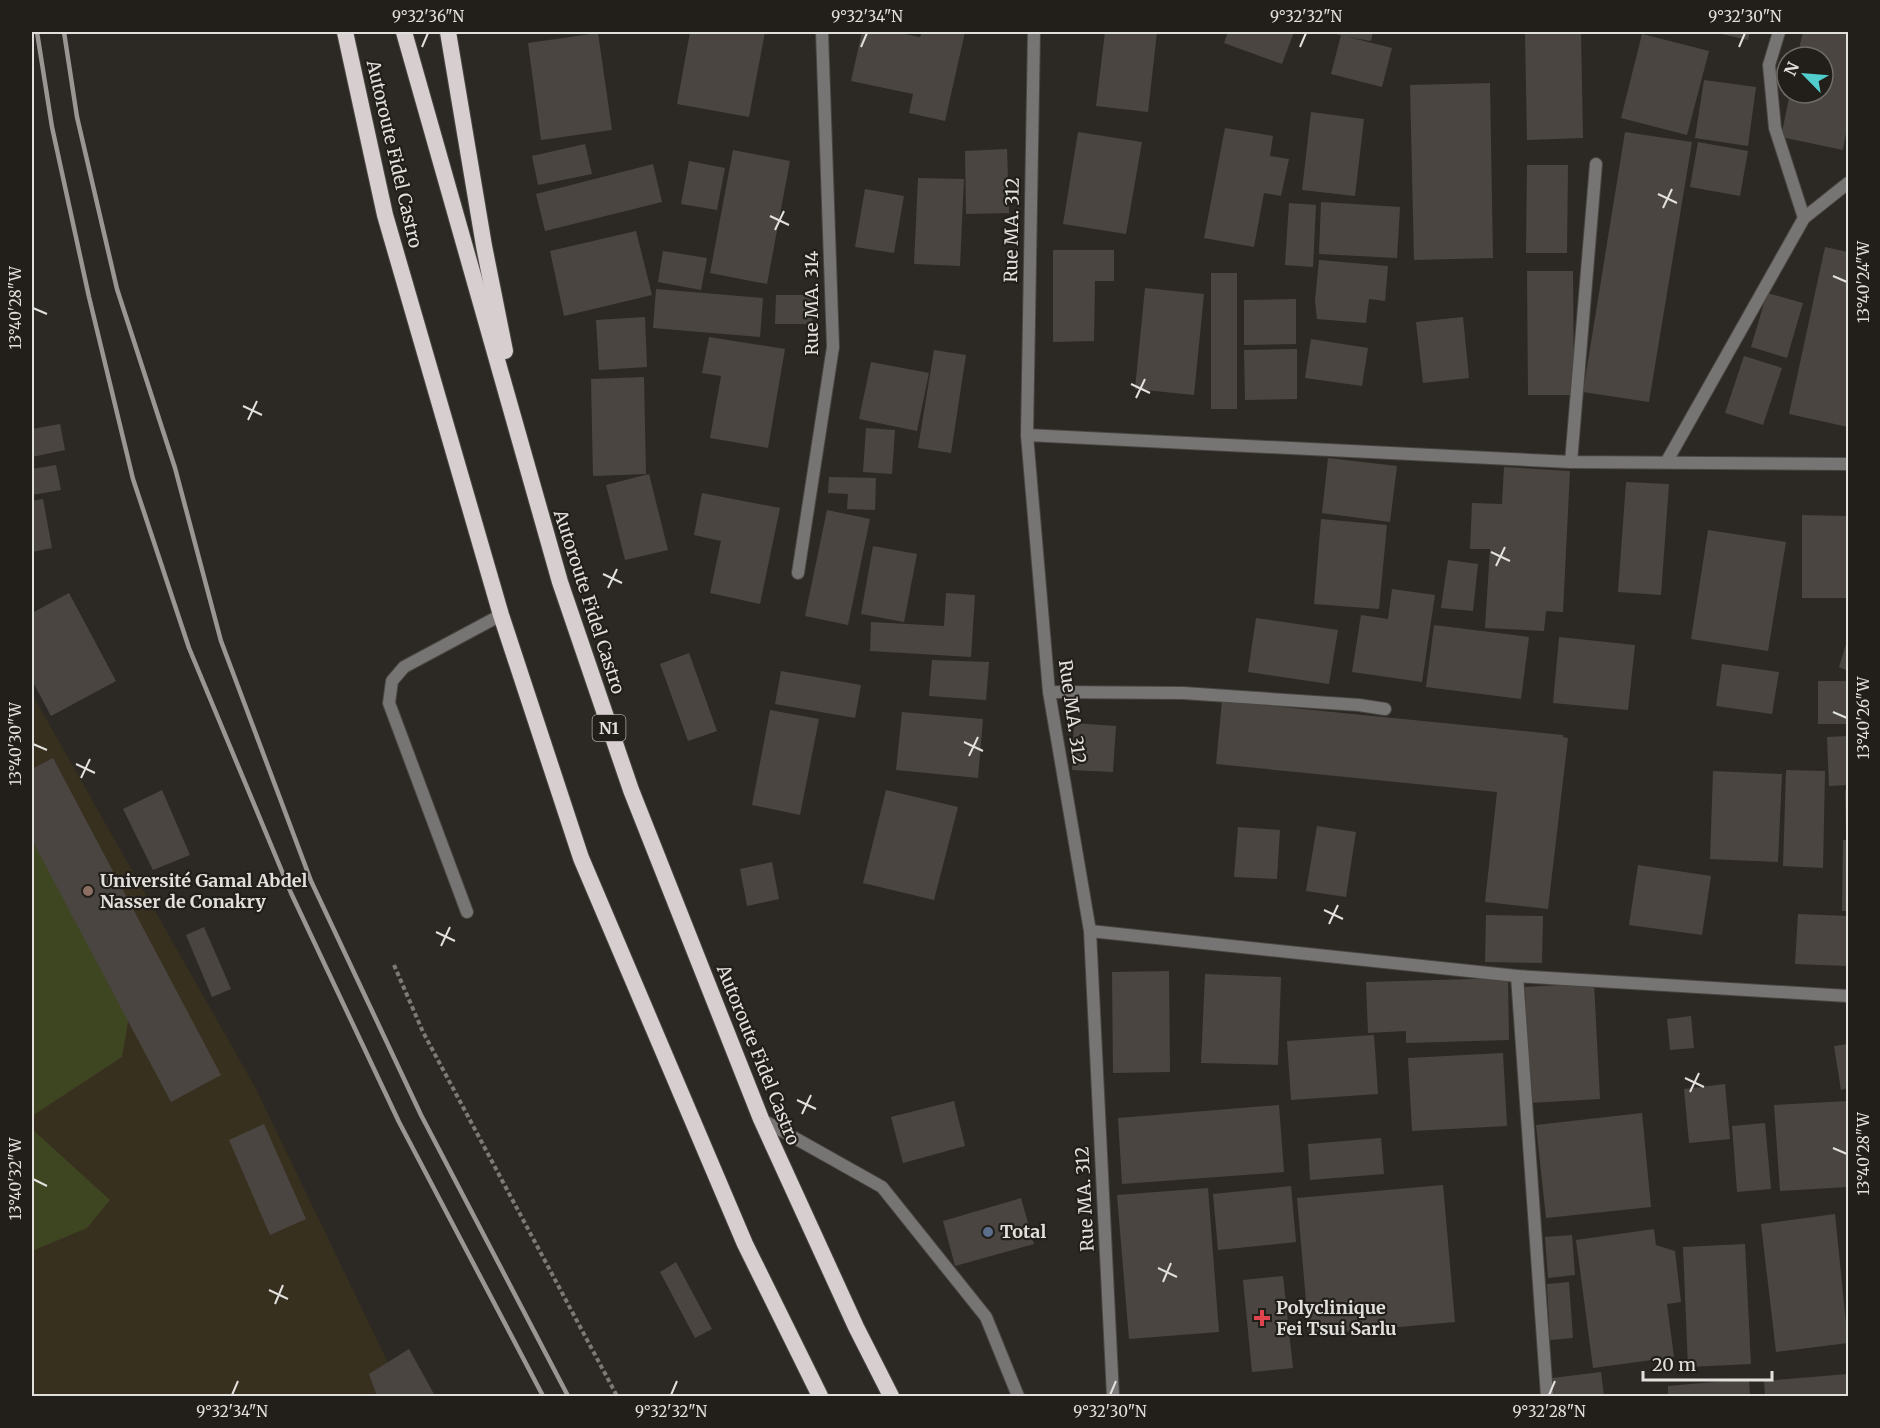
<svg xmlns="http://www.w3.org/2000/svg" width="1880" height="1428" font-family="Merriweather,serif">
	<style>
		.education { fill: #38301f }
		.green { fill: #3e4521 }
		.building { fill: #4a4541 }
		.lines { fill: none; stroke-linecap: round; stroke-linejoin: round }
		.service-casing { stroke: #494642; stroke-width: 14 }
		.minor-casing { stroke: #494642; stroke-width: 14 }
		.trunk-casing { stroke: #494642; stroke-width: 18 }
		.path { stroke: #7c7a76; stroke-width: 4; stroke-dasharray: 4.5 3; stroke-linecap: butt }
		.service { stroke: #777474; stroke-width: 12 }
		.minor { stroke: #777474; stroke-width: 12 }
		.trunk { stroke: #d6cecf; stroke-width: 16 }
		.rail { stroke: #999693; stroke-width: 4.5 }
		.ticks { fill: none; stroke: #e2e0dd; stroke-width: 2 }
		.education-dot { fill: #8d6e63; stroke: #221f1b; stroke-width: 2 }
		.service-dot { fill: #5c6f8a; stroke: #221f1b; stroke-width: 2 }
		.health-dot { fill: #e0444e; stroke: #221f1b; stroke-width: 2 }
		.labels { text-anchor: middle; stroke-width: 4.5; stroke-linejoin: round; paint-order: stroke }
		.shield { fill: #221f1b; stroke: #a8a6a3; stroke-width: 1.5 }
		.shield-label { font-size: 16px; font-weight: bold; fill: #e2e0dd }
		.street-label { font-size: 18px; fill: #e2e0dd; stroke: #221f1b }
		.poi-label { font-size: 18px; font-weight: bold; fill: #e2e0dd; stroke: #221f1b; text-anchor: start }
		.neatline { fill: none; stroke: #e2e0dd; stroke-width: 2 }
		.ticks-label { font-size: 15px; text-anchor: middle; fill: #e2e0dd }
	</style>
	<rect width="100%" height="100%" fill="#2c2925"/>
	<path class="education" d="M32,694L256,1089L404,1396H32Z"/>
	<g class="green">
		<path d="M40,843L135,982L122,1057L32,1116V846Z"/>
		<path d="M32,1129L110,1200L87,1228L32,1251Z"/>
	</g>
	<g class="building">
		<path d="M690,32H765L749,117L677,104Z"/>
		<path d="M862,32H894L920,37L922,32H965L945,121L909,113L913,94L851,81Z"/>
		<path d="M1105,32H1157L1148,112L1096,106Z"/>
		<path d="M1228,32H1294L1282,64L1224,43Z"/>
		<path d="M1325,32H1373L1371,41L1348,37L1392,48L1382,87L1331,74L1341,35Z"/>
		<path d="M1525,32H1581L1583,138L1527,140Z"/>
		<path d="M1713,32H1750L1748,40Z"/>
		<path d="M1803,32H1848V122L1843,150L1781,137L1790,93H1823V57H1797Z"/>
		<path d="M598,33L612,130L541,140L528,43Z"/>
		<path d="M1642,34L1709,51L1687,135L1621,118Z"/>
		<path d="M1704,80L1756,87L1748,146L1695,138Z"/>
		<path d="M1490,83L1493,258L1414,260L1410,85Z"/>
		<path d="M1311,112L1364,119L1355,196L1302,190Z"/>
		<path d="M1225,128L1273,136L1270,156L1289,159L1281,196L1264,193L1254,247L1204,238Z"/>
		<path d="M1078,132L1142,142L1126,234L1063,224Z"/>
		<path d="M1625,132L1692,142L1649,402L1583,392Z"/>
		<path d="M1698,142L1748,151L1740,196L1690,187Z"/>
		<path d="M585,144L592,174L538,185L532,156Z"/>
		<path d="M1007,149L1009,213L966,214L965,151Z"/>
		<path d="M733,150L790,161L767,284L710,273Z"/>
		<path d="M689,161L725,168L717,210L681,204Z"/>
		<path d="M653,164L662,202L545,231L536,194Z"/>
		<path d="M1527,165H1568L1567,253H1526Z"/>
		<path d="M918,178L964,179L960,266L914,264Z"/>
		<path d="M865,189L904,196L894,253L855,247Z"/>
		<path d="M1321,202L1400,207L1397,258L1319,254Z"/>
		<path d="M1289,203L1316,205L1313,267L1285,265Z"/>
		<path d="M636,231L652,295L564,316L550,251Z"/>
		<path d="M1825,247L1848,252V427L1789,414Z"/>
		<path d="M1053,250H1114V281H1095L1094,341L1053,342Z"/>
		<path d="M663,251L707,258L701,290L658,282Z"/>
		<path d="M1319,260L1388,266L1385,301L1369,299L1366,323L1317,319L1315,301Z"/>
		<path d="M1527,271H1573L1574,395H1528Z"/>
		<rect x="1211" y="273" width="26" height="136"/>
		<path d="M1145,288L1204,294L1194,395L1135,389Z"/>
		<path d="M656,289L763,298L760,337L653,328Z"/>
		<path d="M1767,293L1803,303L1787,358L1751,347Z"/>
		<path d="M776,295H812V324H775Z"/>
		<path d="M1296,299V344L1244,345V300Z"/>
		<path d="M645,317L647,367L599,370L596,320Z"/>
		<path d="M1463,317L1469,378L1423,383L1416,322Z"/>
		<path d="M709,337L785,349L768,448L710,438L721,376L702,373Z"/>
		<path d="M1311,339L1368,348L1362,386L1305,378Z"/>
		<path d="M1297,349V399L1245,400L1244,350Z"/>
		<path d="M934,350L966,355L951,453L918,448Z"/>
		<path d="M1744,356L1782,368L1763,425L1725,413Z"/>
		<path d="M871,362L929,373L917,431L859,419Z"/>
		<path d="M644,377L646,474L593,476L591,379Z"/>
		<path d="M60,424L65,450L32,457V429Z"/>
		<path d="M866,428L895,430L892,474L863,472Z"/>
		<path d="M1328,458L1397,466L1390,522L1322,513Z"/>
		<path d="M56,465L61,490L32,495V469Z"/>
		<path d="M1504,467L1570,471L1563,612L1546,611L1544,631L1485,628L1490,549H1470L1472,503L1502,504Z"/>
		<path d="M649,474L668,550L625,560L606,485Z"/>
		<path d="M829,477L876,478L875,510L847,509L848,494L828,493Z"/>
		<path d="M1626,482L1669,484L1661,595L1618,592Z"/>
		<path d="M702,493L780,508L760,604L710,593L721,541L694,535Z"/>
		<path d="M43,499L52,548L32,552V501Z"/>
		<path d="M827,510L870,519L848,625L805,616Z"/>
		<path d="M1802,515L1848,516V598H1802Z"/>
		<path d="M1321,519L1387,525L1379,609L1314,604Z"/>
		<path d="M1708,530L1786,542L1768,651L1691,639Z"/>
		<path d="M873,546L917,554L904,622L861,614Z"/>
		<path d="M1448,560L1478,564L1473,611L1441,608Z"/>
		<path d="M1392,589L1435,595L1422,682L1352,672L1361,615L1388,619Z"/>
		<path d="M69,593L116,681L51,716L32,680V613Z"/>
		<path d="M946,593L975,595L971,657L870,651L871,622L944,626Z"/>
		<path d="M1256,618L1338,630L1329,684L1248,672Z"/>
		<path d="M1434,625L1529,637L1521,699L1426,687Z"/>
		<path d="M1559,637L1635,645L1628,710L1553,703Z"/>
		<path d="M1848,638V671L1839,667Z"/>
		<path d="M689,653L717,731L688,741L660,664Z"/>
		<path d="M932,660L989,662L986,700L929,696Z"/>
		<path d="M1722,664L1779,672L1772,714L1716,706Z"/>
		<path d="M781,671L861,685L855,718L775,704Z"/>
		<rect x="1818" y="681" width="30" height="43"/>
		<path d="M1222,701L1563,735V737L1568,738L1548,909L1485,902L1497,792L1216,764Z"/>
		<path d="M770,710L819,719L800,815L752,805Z"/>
		<path d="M902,712L983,719L978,778L896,770Z"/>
		<path d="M1074,723L1116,726L1113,772L1072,770Z"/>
		<path d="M1848,736V785L1829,786L1827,737Z"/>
		<path d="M53,758L221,1075L171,1102L32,840V769Z"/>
		<path d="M1786,770L1825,771L1823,868L1783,866Z"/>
		<path d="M1713,771L1782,774L1778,862L1710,859Z"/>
		<path d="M162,790L190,855L153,870L123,809Z"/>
		<path d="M886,790L958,807L934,900L863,883Z"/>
		<path d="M1845,790H1848V834H1846Z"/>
		<path d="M1317,826L1356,832L1346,897L1306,891Z"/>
		<path d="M1238,827L1280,830L1277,879L1234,877Z"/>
		<path d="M1843,840H1848V911H1842Z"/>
		<path d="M772,862L779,899L747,906L740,869Z"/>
		<path d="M1638,865L1711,876L1702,935L1629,925Z"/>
		<path d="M1798,914L1848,916V966L1795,964Z"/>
		<path d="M1486,915L1543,916L1542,963L1485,962Z"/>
		<path d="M204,927L231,989L212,997L186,935Z"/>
		<path d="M1169,971L1170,1072L1113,1073L1112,972Z"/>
		<path d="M1205,974L1281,977L1278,1065L1201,1063Z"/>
		<path d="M1508,978L1509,1040L1406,1043V1031L1368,1033L1366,982Z"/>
		<path d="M1594,983L1600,1099L1530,1103L1525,987Z"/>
		<path d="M1691,1016L1694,1048L1670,1050L1667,1019Z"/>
		<path d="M1374,1035L1378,1094L1291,1100L1287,1041Z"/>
		<path d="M1848,1044V1088L1841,1090L1834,1046Z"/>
		<path d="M1503,1053L1507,1126L1412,1131L1408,1058Z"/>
		<path d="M1725,1084L1730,1139L1689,1143L1684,1089Z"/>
		<path d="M954,1101L965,1146L903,1163L891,1117Z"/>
		<path d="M1848,1101V1187L1780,1191L1774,1105Z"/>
		<path d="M1279,1105L1284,1172L1122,1184L1118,1118Z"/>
		<path d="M1642,1113L1651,1207L1546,1218L1536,1125Z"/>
		<path d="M1765,1123L1771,1189L1737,1192L1732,1126Z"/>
		<path d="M264,1124L306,1219L270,1235L229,1140Z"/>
		<path d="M1381,1138L1384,1174L1310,1180L1308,1144Z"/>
		<path d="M1443,1185L1455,1322L1309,1335L1297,1198Z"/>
		<path d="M1291,1186L1296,1242L1218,1250L1213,1194Z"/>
		<path d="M1208,1188L1219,1332L1129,1339L1117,1195Z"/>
		<path d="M1021,1198L1034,1244L955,1266L943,1221Z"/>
		<path d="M1835,1214L1848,1343L1776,1352L1761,1224Z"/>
		<path d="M1654,1229L1656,1245L1675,1251L1681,1302L1667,1304L1674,1357L1593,1368L1576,1240Z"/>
		<path d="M1572,1235L1575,1275L1548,1278L1545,1237Z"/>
		<path d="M1745,1244L1751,1364L1688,1367L1683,1247Z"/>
		<path d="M676,1262L712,1329L695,1338L660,1272Z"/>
		<path d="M1283,1276L1293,1368L1252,1372L1243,1280Z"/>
		<path d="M1569,1282L1573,1338L1550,1340L1547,1284Z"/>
		<path d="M409,1349L435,1396H377L369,1374Z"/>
		<path d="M1601,1372L1604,1396H1554L1552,1378Z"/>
		<path d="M1848,1374V1396H1765L1764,1381Z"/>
		<path d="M1749,1379L1750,1396H1668V1386Z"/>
	</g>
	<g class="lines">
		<defs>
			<g id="service">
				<path d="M1779,32L1769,65L1775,128L1804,218"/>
				<path d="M1667,461L1804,218L1848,183"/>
				<path d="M1571,462L1596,164"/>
				<path d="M1049,692L1183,693L1359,705L1385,709"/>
				<path d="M467,912L389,703L392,681L404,667L501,615"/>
				<path d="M761,1119L882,1187L986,1317L1018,1396"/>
			</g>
			<g id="minor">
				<path d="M1034,32L1027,435L1049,692L1090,931L1113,1396"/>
				<path d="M1027,435L1571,462L1848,464"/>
				<path d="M798,573L833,347L822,32"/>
				<path d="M1090,931L1517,976L1848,996"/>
				<path d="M1517,976L1547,1396"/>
			</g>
			<g id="trunk">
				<path d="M345,32L385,215L501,615L581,858L745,1244L820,1396"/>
				<path d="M404,32L560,582L631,790L761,1119L856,1327L891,1396"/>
				<path d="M448,32L484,246L505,351"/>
			</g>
		</defs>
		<use href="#service" class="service-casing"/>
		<use href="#minor" class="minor-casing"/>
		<use href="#trunk" class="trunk-casing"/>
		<path class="path" d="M394,965L423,1032L617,1396"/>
		<use href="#service" class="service"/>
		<use href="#minor" class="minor"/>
		<use href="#trunk" class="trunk"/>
		<g class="rail">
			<path d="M37,32L52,127L89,297L133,479L189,648L291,893L399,1122L543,1396"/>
			<path d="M64,32L77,117L117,289L175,468L221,641L311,881L421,1115L568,1396"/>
		</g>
	</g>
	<path class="ticks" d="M422,47L428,33M861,47L867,33M1300,47L1306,33M1739,47L1745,33M1658,194L1677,203M1663,208L1672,189M770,216L789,225M775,230L784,211M1833,276L1847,282M33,308L47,314M1131,384L1150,393M1136,398L1145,379M243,406L262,415M248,420L257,401M1491,552L1510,561M1496,566L1505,547M603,574L622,583M608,588L617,569M1833,712L1847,718M964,742L983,751M33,744L47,750M969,756L978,737M76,764L95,773M81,778L90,759M1324,910L1343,919M1329,924L1338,905M436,932L455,941M441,946L450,927M1685,1078L1704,1087M1690,1092L1699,1073M797,1100L816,1109M802,1114L811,1095M1833,1148L1847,1154M33,1179L47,1186M1158,1268L1177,1277M1163,1282L1171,1263M269,1290L288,1299M275,1304L283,1285M232,1395L238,1381M671,1395L677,1381M1110,1395L1116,1381M1549,1395L1555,1381"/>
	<circle class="education-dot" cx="88" cy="891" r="6"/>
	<circle class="service-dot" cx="988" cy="1232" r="6"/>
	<path class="health-dot" d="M1259 1309h6v6h6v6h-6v6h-6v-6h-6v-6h6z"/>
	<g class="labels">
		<rect class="shield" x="592.5" y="715" width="33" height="26" rx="4.5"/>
		<g class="shield-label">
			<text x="609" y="734">N1</text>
		</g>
		<g class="street-label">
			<text transform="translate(394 154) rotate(77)" y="6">Autoroute Fidel Castro</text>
			<text transform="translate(1012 230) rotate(-89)" y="6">Rue MA. 312</text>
			<text transform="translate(812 303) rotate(-90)" y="6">Rue MA. 314</text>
			<text transform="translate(589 602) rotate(72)" y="6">Autoroute Fidel Castro</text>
			<text transform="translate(1072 712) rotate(82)" y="6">Rue MA. 312</text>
			<text transform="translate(758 1055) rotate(68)" y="6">Autoroute Fidel Castro</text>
			<text transform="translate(1085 1199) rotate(-93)" y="6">Rue MA. 312</text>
		</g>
		<g class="poi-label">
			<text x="100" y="887">Université Gamal Abdel<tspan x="100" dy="21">Nasser de Conakry</tspan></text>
			<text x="1000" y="1238">Total</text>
			<text x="1276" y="1314">Polyclinique<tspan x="1276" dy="21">Fei Tsui Sarlu</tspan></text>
		</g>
	</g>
	<rect width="1880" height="1428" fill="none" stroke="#221f1b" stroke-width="66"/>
	<g transform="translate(1805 75) rotate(295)"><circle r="28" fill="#221f1b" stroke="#6f6c69" stroke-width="1.5"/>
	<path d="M0-4.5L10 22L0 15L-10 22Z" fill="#52cdce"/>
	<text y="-9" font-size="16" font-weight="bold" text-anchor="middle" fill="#e2e0dd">N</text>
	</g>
	<path d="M1643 1371v9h129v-9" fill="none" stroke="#e2e0dd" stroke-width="3"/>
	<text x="1652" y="1371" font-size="18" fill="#e2e0dd" stroke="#221f1b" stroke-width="4.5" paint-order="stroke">20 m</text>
	<rect x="33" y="33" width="1814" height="1362" class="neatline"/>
	<g class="ticks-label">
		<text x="428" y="22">9°32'36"N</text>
		<text x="867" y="22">9°32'34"N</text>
		<text x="1306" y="22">9°32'32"N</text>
		<text x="1745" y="22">9°32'30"N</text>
		<text transform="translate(1864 282) rotate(-90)" y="5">13°40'24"W</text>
		<text transform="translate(16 308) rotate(-90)" y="5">13°40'28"W</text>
		<text transform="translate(1864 718) rotate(-90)" y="5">13°40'26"W</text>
		<text transform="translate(16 744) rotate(-90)" y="5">13°40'30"W</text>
		<text transform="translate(1864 1154) rotate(-90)" y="5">13°40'28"W</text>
		<text transform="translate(16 1179) rotate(-90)" y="5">13°40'32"W</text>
		<text x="232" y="1417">9°32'34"N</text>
		<text x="671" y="1417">9°32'32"N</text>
		<text x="1110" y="1417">9°32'30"N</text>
		<text x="1549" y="1417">9°32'28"N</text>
	</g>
</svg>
